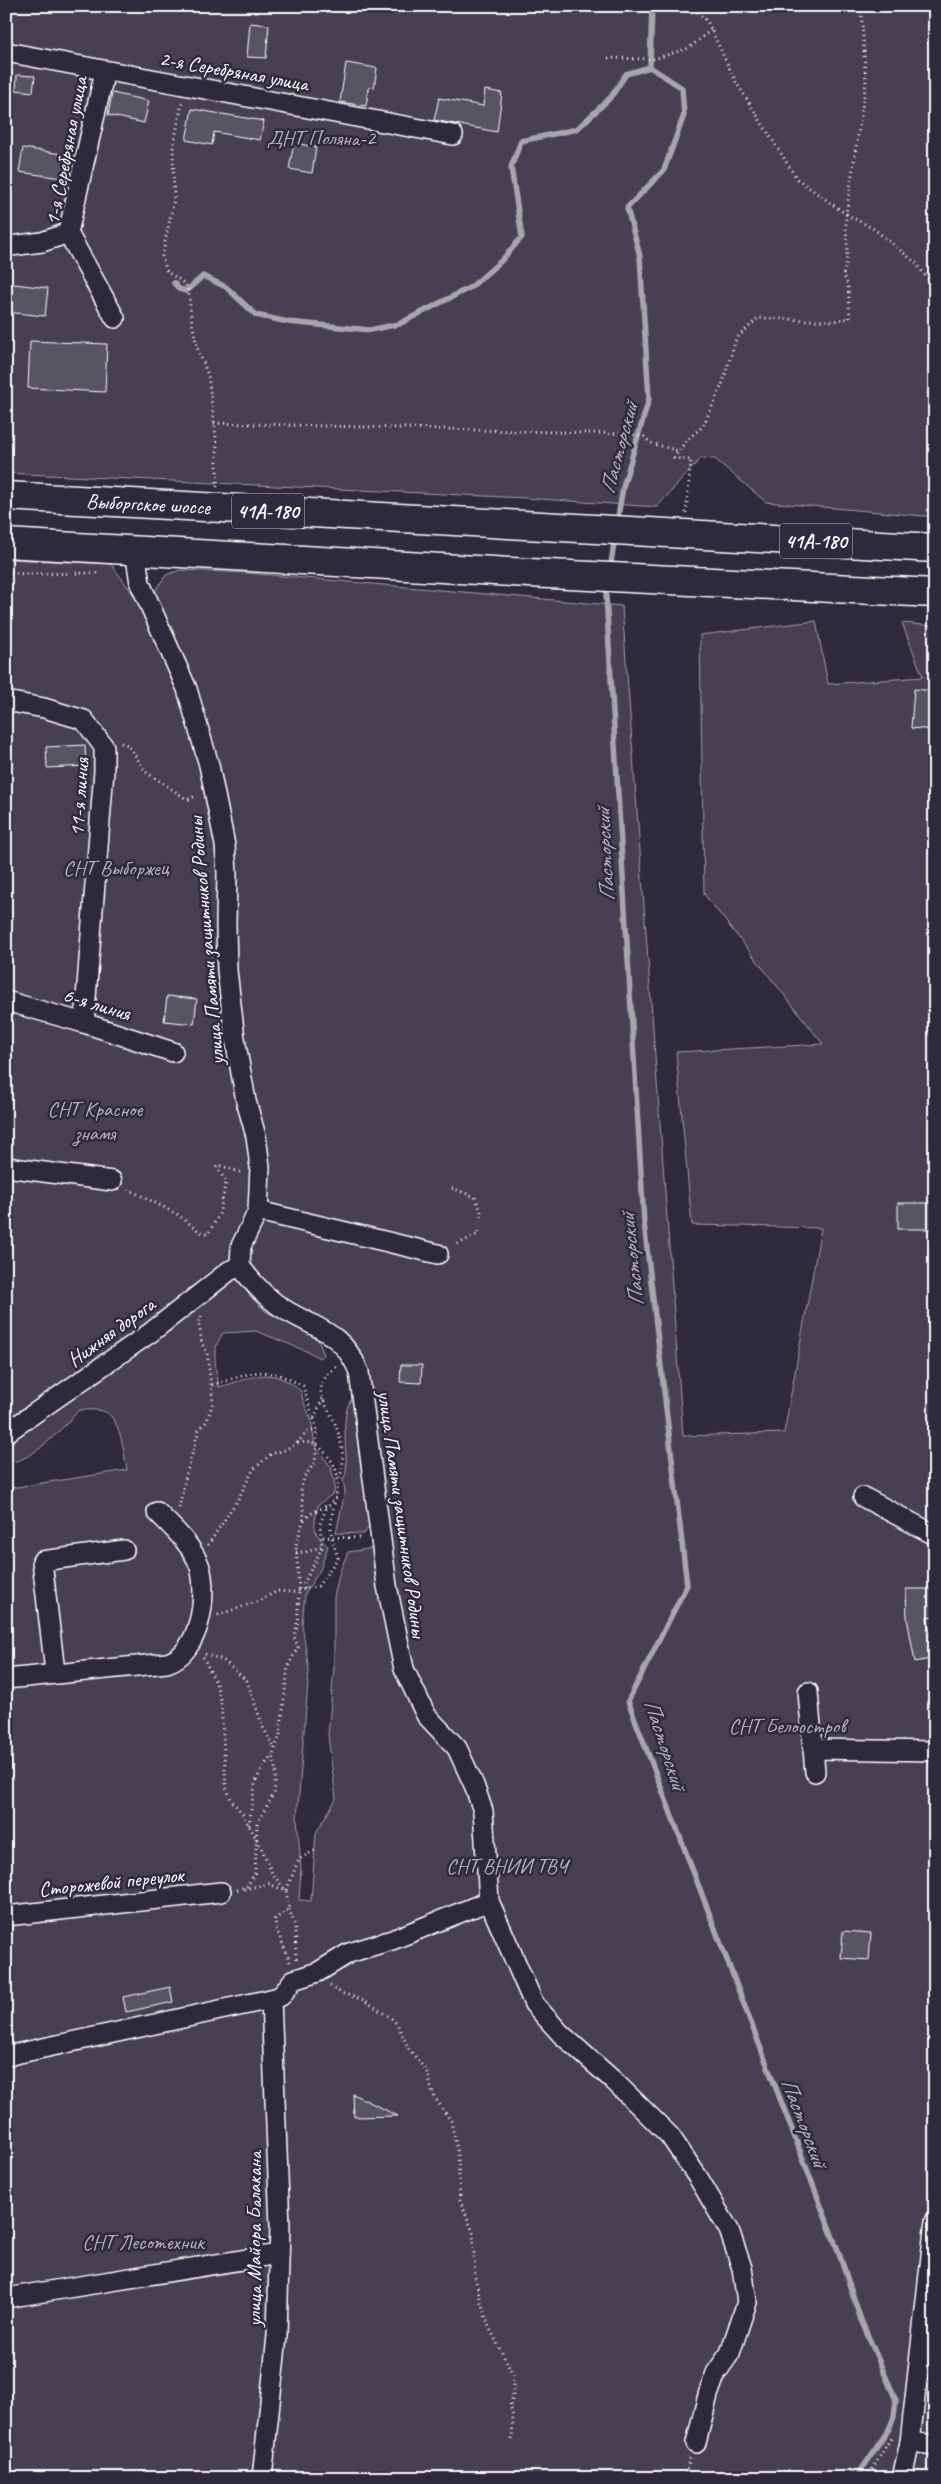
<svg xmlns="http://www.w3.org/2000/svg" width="941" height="2484" font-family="Caveat,sans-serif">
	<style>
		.green { fill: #464152; stroke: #a2a0a8; fill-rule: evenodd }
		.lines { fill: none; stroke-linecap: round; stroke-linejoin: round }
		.stream { stroke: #a7a6ad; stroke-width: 5.5 }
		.building { fill: #595564; stroke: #fff }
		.street-casing { stroke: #fff; stroke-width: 22 }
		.primary-casing { stroke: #fff; stroke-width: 31 }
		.path { stroke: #fff; stroke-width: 3; stroke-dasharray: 1 4; stroke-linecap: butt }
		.street { stroke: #2f2a3d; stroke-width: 19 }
		.primary { stroke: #2f2a3d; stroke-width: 28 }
		.labels { text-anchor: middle; stroke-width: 5; stroke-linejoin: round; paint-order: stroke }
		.shield { fill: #2f2a3d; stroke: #c1bfc5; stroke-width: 1 }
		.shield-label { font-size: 20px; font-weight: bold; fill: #fff }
		.street-label { font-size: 21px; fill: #fff; stroke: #2f2a3d }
		.park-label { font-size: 21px; fill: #b5b3ba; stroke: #2f2a3d }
		.water-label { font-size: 22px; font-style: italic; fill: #b6b4bb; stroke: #2f2a3d }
	</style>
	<rect width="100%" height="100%" fill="#2f2a3d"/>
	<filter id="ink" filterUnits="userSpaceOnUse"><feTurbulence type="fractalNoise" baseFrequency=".02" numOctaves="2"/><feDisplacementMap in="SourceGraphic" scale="10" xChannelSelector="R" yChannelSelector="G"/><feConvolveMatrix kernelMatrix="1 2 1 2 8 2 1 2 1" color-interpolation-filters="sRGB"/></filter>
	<g filter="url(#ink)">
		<g class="green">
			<path d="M6,6H935V517L766,502L715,459L701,458L657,507L525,498L6,473Z"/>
			<path d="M6,559L111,564L138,601L154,599L157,588L166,575L180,570L248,573L622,606L683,1436L784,1433L821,1228L692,1225L676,1052L823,1044L704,894L700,635L816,621L828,684L923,677L902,623L935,626V2478H6V1483L10,1488L127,1470C124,1455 121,1416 103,1411C96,1409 86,1410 79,1410C63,1427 32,1464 6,1462ZM237,1275L303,1320L356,1363L382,1547L348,1552L340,1571L334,1597V1668L328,1735L336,1799L316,1833L311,1901L299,1900L301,1868L297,1818L309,1671L302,1624L305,1594L320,1570L328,1546C311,1532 314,1525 318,1505L334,1493L335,1485L331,1467L315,1446L311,1419L303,1401L301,1391C269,1364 254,1378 219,1387C216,1365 210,1352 223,1333L256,1331L311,1353L319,1358L324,1355L317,1337L265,1311L250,1296Z"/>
			<path d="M354,1397L359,1455L375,1530L367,1529L364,1534L336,1533L345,1492L343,1480C353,1468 335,1413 354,1397Z"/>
		</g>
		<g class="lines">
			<g class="stream">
				<path d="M174,283L179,289L186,291L203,276L226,287L256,315L288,322L370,330L399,324L471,287L501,261L522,237L511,167L521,141L577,129L611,97L626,74L650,67"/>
				<path d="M617,523L623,487L649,399L640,256L627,208L664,170L684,115L682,88L650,67L652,6"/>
				<path d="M610,570L615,537"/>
				<path d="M608,584L606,596L644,1223L687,1585L628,1701L839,2253L861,2320L896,2400L894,2417L889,2429L856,2478"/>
			</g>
		</g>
		<g class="building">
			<path d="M250,23L269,25L266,58L247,57Z"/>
			<path d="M346,63L377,68L374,88L369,87L366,106L340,102Z"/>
			<path d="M17,75L35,76L33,92L16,90Z"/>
			<path d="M485,90L502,93L497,132L434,120L439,98L483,106Z"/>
			<path d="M112,93L149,101L144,123L108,115Z"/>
			<path d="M192,109L264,121L260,140L214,132L212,145L186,140Z"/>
			<path d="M294,143L316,147L312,173L289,169Z"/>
			<path d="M23,148L74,156L69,179L19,172Z"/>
			<path d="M6,283L48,288L45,316L6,312Z"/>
			<path d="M30,341L107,344L105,392L28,388Z"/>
			<path d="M914,689L935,691V730L911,728Z"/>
			<path d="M85,745L86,766L47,768L46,747Z"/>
			<path d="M167,996L197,999L194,1024L164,1021Z"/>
			<rect x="898" y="1203" width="37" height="26"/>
			<path d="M401,1365H422L421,1383L400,1382Z"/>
			<path d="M906,1589H935V1616L927,1617L935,1658L915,1662L907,1618Z"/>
			<path d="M843,1931L871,1933L869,1960L841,1958Z"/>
			<path d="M170,1987L173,2002L126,2012L123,1997Z"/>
			<path d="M353,2094L398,2116L354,2117Z"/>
		</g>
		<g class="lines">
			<defs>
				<g id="street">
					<path d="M6,52L453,135"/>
					<path d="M105,71L68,233L115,318"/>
					<path d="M11,246L42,242L68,233"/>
					<path d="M135,551L140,583L187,689L209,765L225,845L227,873L226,924L227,970L235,1039L246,1101L256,1136L260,1167L258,1211L241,1246L240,1266C253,1284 268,1300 287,1311C320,1330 344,1334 359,1372L387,1586L404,1669L426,1715L457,1748L474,1785L483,1811L489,1901L534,2004L561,2034L614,2081L670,2136L699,2179L729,2230L742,2268L747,2302L730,2353L716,2373L708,2395L696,2443"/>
					<path d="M6,701L44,708L84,720L104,747V771L84,1023"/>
					<path d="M6,1001L84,1023L173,1052"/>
					<path d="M6,1167L112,1181"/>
					<path d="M258,1211L438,1254"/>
					<path d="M6,1433L150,1333L229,1271L240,1266"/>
					<path d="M863,1497L935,1535"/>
					<path d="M55,1672L42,1561L124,1550"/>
					<path d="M6,1679L167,1663C200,1653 208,1596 200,1567C193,1546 172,1527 157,1512"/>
					<path d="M808,1692L815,1772"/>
					<path d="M814,1749L935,1751"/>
					<path d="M6,1916L221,1892"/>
					<path d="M6,2056L271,1999L281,1996L293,1980L318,1972L349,1953L392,1940L489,1901"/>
					<path d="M6,2298L279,2254"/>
					<path d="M910,2442L935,2445"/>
					<path d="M262,2478L277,2336L280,2226L271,1999"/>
					<path d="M902,2478L910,2442L935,2221"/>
				</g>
				<g id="primary">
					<path d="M6,496L935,548"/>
					<path d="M6,543L529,573L935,593"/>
				</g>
			</defs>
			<use href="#street" class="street-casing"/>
			<use href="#primary" class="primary-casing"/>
			<g class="path">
				<path d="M861,6L866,82L846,214L874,229L916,263L935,289"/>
				<path d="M608,58L654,59L689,48L711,30"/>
				<path d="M182,103L173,148L174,200L162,256L167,272L180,280L188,288L192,323L198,350L208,375L217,445V487"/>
				<path d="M214,423L630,434L644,437L651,443L678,451"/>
				<path d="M686,513L691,460L674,458L686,441L703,426L722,385L736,339L758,318L833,321L850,318L848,285L843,275C851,252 845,238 846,214L797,179L736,82L707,21L691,6"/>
				<path d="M6,572L24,574L98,573"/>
				<path d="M121,743L128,745L146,772L185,798L189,799L196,796"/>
				<path d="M452,1188L475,1197L481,1211L478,1234L454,1246"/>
				<path d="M128,1189L177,1214L200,1232L208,1234L219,1215L226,1182L217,1167L219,1165L243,1173"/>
				<path d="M336,1367C328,1373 320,1381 321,1392C322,1400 329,1410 332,1417C341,1435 347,1462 339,1480"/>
				<path d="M212,1385C256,1373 259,1363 303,1386L316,1426L317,1445L315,1462L305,1476L301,1487L304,1518L296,1545L299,1591L297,1626L294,1636L298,1647L288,1666L280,1735L273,1754L276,1775L274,1793L257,1824L255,1873L247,1886L237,1890"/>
				<path d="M314,1418L323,1398"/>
				<path d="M179,1508L186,1475L199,1430L207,1421L213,1402L207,1352L202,1344L199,1324L201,1316"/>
				<path d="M304,1520L310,1514L328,1505"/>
				<path d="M323,1537L363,1538"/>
				<path d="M208,1545L238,1499L253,1470L271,1454L285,1450L297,1443L307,1432L317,1430"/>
				<path d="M296,1552H306L323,1546"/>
				<path d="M305,1589L304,1583L322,1548L320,1524L326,1509L337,1496"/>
				<path d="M218,1615L259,1601L277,1591L294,1592L318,1586L338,1558C335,1548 331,1539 331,1528C331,1499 349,1481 327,1455C318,1444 311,1441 297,1443"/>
				<path d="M205,1654L223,1660L247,1681L263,1727L275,1749"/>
				<path d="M203,1657L216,1683L221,1702L226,1787L232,1801L242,1813L262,1849L272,1873L286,1891L289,1909L275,1919L276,1928L290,1962"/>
				<path d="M249,1825L255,1784L261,1770L272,1755"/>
				<path d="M244,1889L269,1884L286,1891L299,1859L316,1850"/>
				<path d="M289,1909L295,1926L296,1960"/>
				<path d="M330,1986L341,1993L364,2000L391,2018L397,2024L409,2049L427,2072L433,2095L451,2121L458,2154L460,2200L473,2232L475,2277L481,2302L489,2327L513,2375V2397L510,2406L513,2416L512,2441"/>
				<path d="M684,2478L690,2458"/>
				<path d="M867,2478L891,2438"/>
			</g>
			<use href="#street" class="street"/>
			<use href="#primary" class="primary"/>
		</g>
	</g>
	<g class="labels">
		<g class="shield">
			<rect x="232" y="493.5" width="72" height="35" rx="4"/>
			<rect x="780" y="523.5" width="72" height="35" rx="4"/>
		</g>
		<g class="shield-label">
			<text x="268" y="518">41А-180</text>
			<text x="816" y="548">41А-180</text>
		</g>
		<g class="street-label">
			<text transform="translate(234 71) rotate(10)" y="7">2-я Серебряная улица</text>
			<text transform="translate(66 151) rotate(-79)" y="7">1-я Серебряная улица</text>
			<text transform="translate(148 504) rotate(3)" y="7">Выборгское шоссе</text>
			<text transform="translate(79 797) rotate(-86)" y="7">11-я линия</text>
			<text transform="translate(206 941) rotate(-95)" y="7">улица Памяти защитников Родины</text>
			<text transform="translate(97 1004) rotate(17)" y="7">6-я линия</text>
			<text transform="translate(111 1332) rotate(-36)" y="7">Нижняя дорога</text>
			<text transform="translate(402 1514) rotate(82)" y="7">улица Памяти защитников Родины</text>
			<text transform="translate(111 1882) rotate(-6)" y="7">Сторожевой переулок</text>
			<text transform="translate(254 2239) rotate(-90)" y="7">улица Майора Балакана</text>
		</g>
		<g class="park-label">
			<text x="321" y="145">ДНТ Поляна-2</text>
			<text x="116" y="875">СНТ Выборжец</text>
			<text x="95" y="1116">СНТ Красное<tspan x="95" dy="24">знамя</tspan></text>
			<text x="787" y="1733">СНТ Белоостров</text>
			<text x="507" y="1873">СНТ ВНИИ ТВЧ</text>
			<text x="143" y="2249">СНТ Лесотехник</text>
		</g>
		<g class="water-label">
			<text transform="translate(618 448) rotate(-75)" y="8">Пасторский</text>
			<text transform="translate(604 855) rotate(-93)" y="8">Пасторский</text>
			<text transform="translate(631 1260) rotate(-96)" y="8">Пасторский</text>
			<text transform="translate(666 1744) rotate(72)" y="8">Пасторский</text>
			<text transform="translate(805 2122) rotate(69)" y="8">Пасторский</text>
		</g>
	</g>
	<rect width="941" height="2484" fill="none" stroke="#2f2a3d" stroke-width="25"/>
	<rect x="12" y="12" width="916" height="2459" fill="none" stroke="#fff" stroke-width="2" filter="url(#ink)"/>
</svg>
